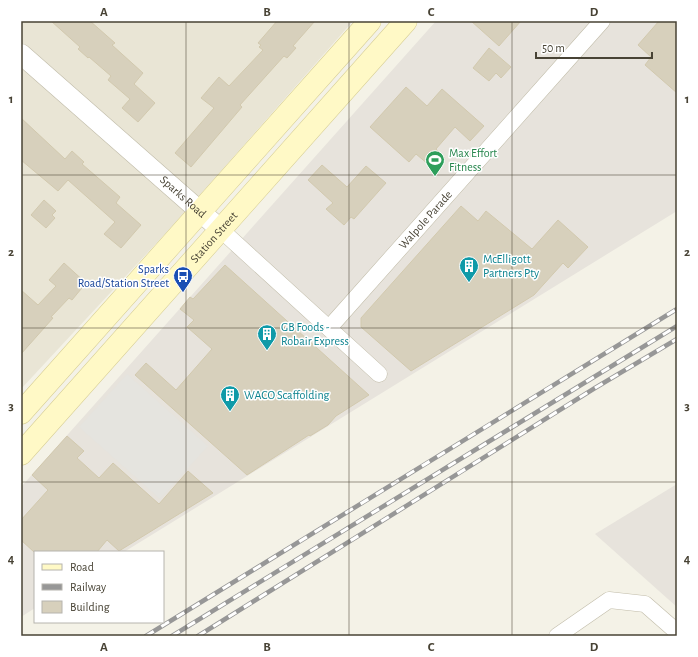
<svg xmlns="http://www.w3.org/2000/svg" width="698" height="657" font-family="'Alegreya Sans',sans-serif">
	<style>
		.residential { fill: #e9e5d5 }
		.industrial { fill: #e7e3dc }
		.parking { fill: #e5e4df }
		.building { fill: #d7d0bc; stroke: #d2c9ae }
		.lines { fill: none; stroke-linecap: round; stroke-linejoin: round }
		.minor-casing { stroke: #c1bca9; stroke-width: 17 }
		.tertiary-casing { stroke: #c1bca9; stroke-width: 21 }
		.secondary-casing { stroke: #d7ce94; stroke-width: 23 }
		.minor { stroke: #fff; stroke-width: 16 }
		.tertiary { stroke: #fff; stroke-width: 20 }
		.secondary { stroke: #fff9c6; stroke-width: 22 }
		.rail-casing { stroke: #979797; stroke-width: 4.5 }
		.rail { stroke: #fff; stroke-width: 3; stroke-dasharray: 9; stroke-linecap: butt }
		.grid { fill: none; stroke: #484335; stroke-width: 1; stroke-opacity: 0.55 }
		.labels { text-anchor: middle; stroke-width: 3; stroke-linejoin: round; paint-order: stroke }
		.leisure-label { font-size: 12px; fill: #27864d; stroke: #fff; text-anchor: start }
		.street-label { font-size: 12px; fill: #484335; stroke: #fff }
		.culture-label { font-size: 12px; fill: #0d838f; stroke: #fff; text-anchor: start }
		.transit-label { font-size: 12px; fill: #164399; stroke: #fff; text-anchor: end }
		.neatline { fill: none; stroke: #484335; stroke-width: 1.5 }
		.grid-label { font-size: 13px; text-anchor: middle; font-weight: bold; fill: #484335 }
	</style>
	<rect width="100%" height="100%" fill="#f4f2e7"/>
	<path class="residential" d="M21,21H353L176,222L21,389Z"/>
	<g class="industrial">
		<path d="M436,21H677V211L124,552H35V608L21,617V487Z"/>
		<path d="M677,484V607L595,534Z"/>
	</g>
	<path class="parking" d="M127,374L208,446L160,499L79,427Z"/>
	<g class="building">
		<path d="M51,21H90L115,43L112,45L143,73L134,84L155,103L138,122L122,108L130,99L108,80L111,76L89,57L88,58L78,49L80,47Z"/>
		<path d="M277,21H315L293,46L296,48L287,58L284,56L240,105L242,107L191,167L175,153L214,108L201,98L219,77L229,86L263,50L259,47L261,45L258,43Z"/>
		<path d="M471,21H521L499,46Z"/>
		<path d="M659,21H677V93L645,65L651,57L638,45Z"/>
		<path d="M489,48L511,67L501,78L496,73L489,81L473,68Z"/>
		<path d="M406,87L427,106L442,89L484,126L470,141L455,127L436,149L445,158L435,170L416,154L409,162L370,127Z"/>
		<path d="M21,118L65,159L72,151L84,162L82,164L120,197L116,203L141,225L121,248L104,234L115,222L68,180L58,191L21,160Z"/>
		<path d="M322,165L347,187L366,166L386,183L354,219L351,217L344,225L326,209L333,203L308,180Z"/>
		<path d="M44,200L56,211L52,215L55,218L46,228L31,215Z"/>
		<path d="M461,206L478,221L486,211L532,249L558,220L588,247L568,268L563,263L534,295L411,371L361,327V318Z"/>
		<path d="M64,263L86,283L72,300L69,298L51,317L53,318L21,354V290L38,305L56,286L49,280Z"/>
		<path d="M225,265L369,395L336,416L328,425L310,436L309,435L247,475L135,375L146,363L176,390L212,349L187,327L194,320L180,309L190,297L193,299Z"/>
		<path d="M67,436L84,451L77,458L99,478L113,463L159,504L188,471L213,493L119,551L107,540L97,552H34L21,540V520L48,490L32,475Z"/>
	</g>
	<g class="lines">
		<defs>
			<g id="minor">
				<path d="M220,229L379,374"/>
				<path id="s1" d="M329,328L602,21"/>
				<path d="M557,636L609,600L645,604L677,632"/>
			</g>
			<g id="tertiary">
				<path id="s2" d="M21,54L220,229"/>
			</g>
			<g id="secondary">
				<path d="M21,413L370,21"/>
				<path id="s3" d="M21,454L406,21"/>
			</g>
		</defs>
		<use href="#minor" class="minor-casing"/>
		<use href="#tertiary" class="tertiary-casing"/>
		<use href="#secondary" class="secondary-casing"/>
		<use href="#minor" class="minor"/>
		<use href="#tertiary" class="tertiary"/>
		<use href="#secondary" class="secondary"/>
		<defs>
			<g id="rail">
				<path d="M146,636L677,309"/>
				<path d="M172,636L677,326"/>
				<path d="M198,636L595,388L677,339"/>
			</g>
		</defs>
		<use href="#rail" class="rail-casing"/>
		<use href="#rail" class="rail"/>
	</g>
	<path class="grid" d="M186,21V636M349,21V636M512,21V636M21,175H677M21,328H677M21,482H677"/>
	<defs>
		<symbol id="stadium-pin" viewBox="-11 -11 22 30"><path d="M0 17L-7.5 6A9.5 9.5 0 1 1 7.5 6Z" fill="#2e9e5b" stroke="#fff"/><path d="M0-5a6.5 5 0 1 0 0 10a6.5 5 0 1 0 0-10ZM-3.5-1.8h7v3.6h-7Z" fill="#fff"/></symbol>
		<symbol id="building-pin" viewBox="-11 -11 22 30"><path d="M0 17L-7.5 6A9.5 9.5 0 1 1 7.5 6Z" fill="#0f9aa8" stroke="#fff"/><path d="M-4-6H4V6H1V3H-1V6H-4ZM-2.5-4.3h1.7v1.8h-1.7ZM.8-4.3h1.7v1.8H.8ZM-2.5-1h1.7V.8h-1.7ZM.8-1h1.7V.8H.8Z" fill="#fff"/></symbol>
		<symbol id="bus-pin" viewBox="-11 -11 22 30"><path d="M0 17L-7.5 6A9.5 9.5 0 1 1 7.5 6Z" fill="#1a4fb4" stroke="#fff"/><path d="M-5-6H5V4H4V6H2V4H-2V6H-4V4H-5ZM-3.5-4V0h7V-4ZM-3.5 1.2v1.5H-2V1.2ZM2 1.2v1.5H3.5V1.2Z" fill="#fff"/></symbol>
	</defs>
	<g fill-rule="evenodd">
		<use href="#stadium-pin" x="424" y="149" width="22" height="30"/>
		<use href="#building-pin" x="458" y="255" width="22" height="30"/>
		<use href="#bus-pin" x="172" y="265" width="22" height="30"/>
		<use href="#building-pin" x="256" y="323" width="22" height="30"/>
		<use href="#building-pin" x="219" y="384" width="22" height="30"/>
	</g>
	<g class="labels">
		<g class="leisure-label">
			<text x="449" y="157">Max Effort<tspan x="449" dy="14">Fitness</tspan></text>
		</g>
		<g class="street-label">
			<text dy="4" stroke="none"><textPath href="#s2" startOffset="216">Sparks Road</textPath></text>
			<text dy="4" stroke="none"><textPath href="#s1" startOffset="145">Walpole Parade</textPath></text>
			<text dy="4" stroke="none"><textPath href="#s3" startOffset="290">Station Street</textPath></text>
		</g>
		<g class="culture-label">
			<text x="483" y="263">McElligott<tspan x="483" dy="14">Partners Pty</tspan></text>
			<text x="281" y="331">GB Foods -<tspan x="281" dy="14">Robair Express</tspan></text>
			<text x="244" y="399">WACO Scaffolding</text>
		</g>
		<g class="transit-label">
			<text x="169" y="273">Sparks<tspan x="169" dy="14">Road/Station Street</tspan></text>
		</g>
	</g>
	<rect width="698" height="657" fill="none" stroke="#ffffff" stroke-width="44"/>
	<rect x="34" y="551" width="130" height="72" fill="#ffffff" stroke="#b6b4ae"/>
	<rect x="42" y="564" width="20" height="6" fill="#fff9c6" stroke="#b6b4ae"/>
	<text x="70" y="571" font-size="12" fill="#484335">Road</text>
	<rect x="42" y="584" width="20" height="6" fill="#979797" stroke="#b6b4ae"/>
	<text x="70" y="591" font-size="12" fill="#484335">Railway</text>
	<rect x="42" y="601" width="20" height="12" fill="#d7d0bc" stroke="#b6b4ae"/>
	<text x="70" y="611" font-size="12" fill="#484335">Building</text>
	<path d="M536 52v6h116v-6" fill="none" stroke="#484335" stroke-width="2"/>
	<text x="542" y="52" font-size="12" fill="#484335" stroke="#ffffff" stroke-width="3" paint-order="stroke">50 m</text>
	<rect x="22" y="22" width="654" height="613" class="neatline"/>
	<g class="grid-label">
		<text x="104" y="16">A</text>
		<text x="267" y="16">B</text>
		<text x="431" y="16">C</text>
		<text x="594" y="16">D</text>
		<text x="11" y="103">1</text>
		<text x="687" y="103">1</text>
		<text x="11" y="256">2</text>
		<text x="687" y="256">2</text>
		<text x="11" y="410">3</text>
		<text x="687" y="410">3</text>
		<text x="11" y="563">4</text>
		<text x="687" y="563">4</text>
		<text x="104" y="651">A</text>
		<text x="267" y="651">B</text>
		<text x="431" y="651">C</text>
		<text x="594" y="651">D</text>
	</g>
</svg>
